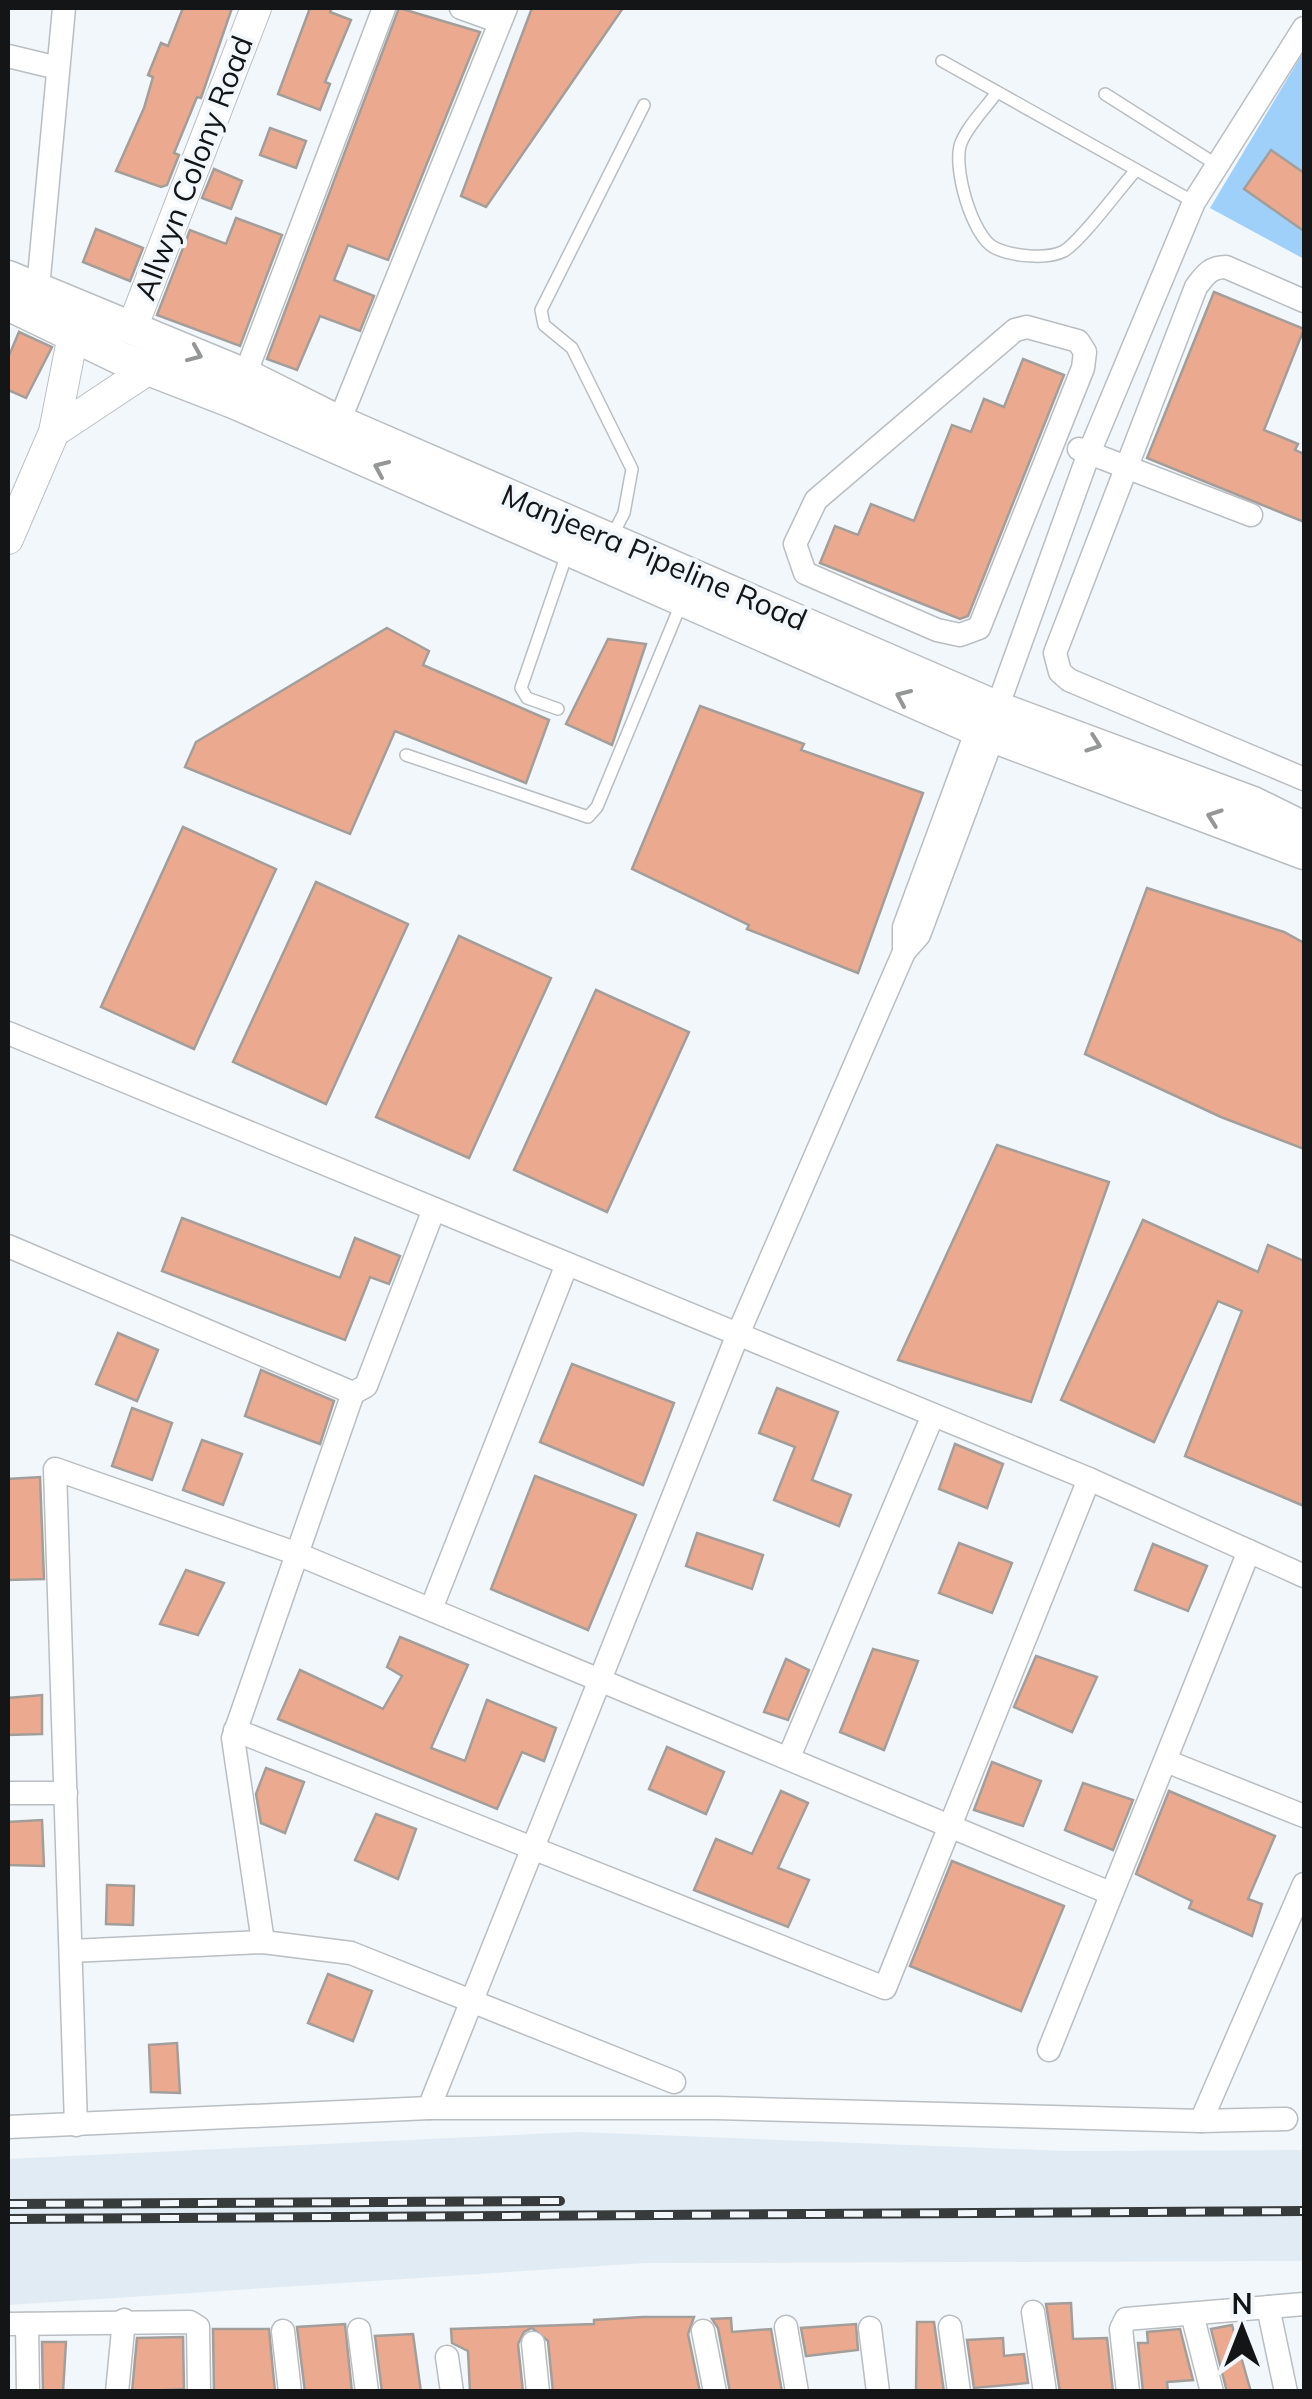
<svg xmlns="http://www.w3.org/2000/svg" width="1312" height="2399" font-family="Mulish,sans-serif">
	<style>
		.built { fill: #e0ebf3 }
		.green { fill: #9fd0f9 }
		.building { fill: #ebaa8f; stroke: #a49e9b; stroke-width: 2.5 }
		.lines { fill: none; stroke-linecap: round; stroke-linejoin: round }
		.service-casing { stroke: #b9bec2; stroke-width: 14 }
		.minor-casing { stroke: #b9bec2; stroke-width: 25 }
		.tertiary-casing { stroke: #b9bec2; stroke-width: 32 }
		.secondary-casing { stroke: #b9bec2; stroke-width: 35 }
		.service { stroke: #fff; stroke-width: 11 }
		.minor { stroke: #fff; stroke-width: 22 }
		.tertiary { stroke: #fff; stroke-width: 30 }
		.secondary { stroke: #fff; stroke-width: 32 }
		.rail-casing { stroke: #383b3c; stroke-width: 10 }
		.rail { stroke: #f2f7fb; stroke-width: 6; stroke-dasharray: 19; stroke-linecap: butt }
		.oneway { stroke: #959696 }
		.labels { text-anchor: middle; stroke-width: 8; stroke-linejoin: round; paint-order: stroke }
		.street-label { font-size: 30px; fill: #131516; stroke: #f2f7fb }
	</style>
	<rect width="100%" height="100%" fill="#f2f7fb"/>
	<path class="built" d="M579,2132L1065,2151L1304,2150V2261L646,2263L8,2305V2159Z"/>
	<path class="green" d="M1304,51V259L1210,208Z"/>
	<g class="building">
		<path d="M183,8H232L201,98L197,97L174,153L179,155L167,185L161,187L116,171L144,108L153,77L148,75L161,43L168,46Z"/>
		<path d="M310,8H332L330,12L351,20L325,82L330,84L320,110L278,94Z"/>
		<path d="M399,8L480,32L388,260L348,245L334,280L374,296L360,331L320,316L297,370L267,359Z"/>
		<path d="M532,8H623L486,207L461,196Z"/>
		<path d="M270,128L306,141L296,168L260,155Z"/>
		<path d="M1271,150L1304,173V231L1244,189Z"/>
		<path d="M214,169L242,181L231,209L202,198Z"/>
		<path d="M236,218L282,235L240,346L157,315L190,230L226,244Z"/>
		<path d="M96,229L143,248L130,281L83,262Z"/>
		<path d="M1214,292L1304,329L1264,430L1298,444L1295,450L1304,454V522L1147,458Z"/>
		<path d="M19,332L52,347L26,398L8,390V358Z"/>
		<path d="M1023,359L1064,375L968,616L960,619L820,563L835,526L858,535L871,504L914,521L952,425L971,432L984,399L1004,407Z"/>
		<path d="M387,628L429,651L423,665L549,720L526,783L395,731L350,834L185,767L196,742Z"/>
		<path d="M608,639L646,644L612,745L566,724Z"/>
		<path d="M700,706L804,744L801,750L923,793L858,973L747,929L749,925L632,869Z"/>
		<path d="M183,827L276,869L194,1049L101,1007Z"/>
		<path d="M316,882L408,924L326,1104L233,1062Z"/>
		<path d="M1147,888L1284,932L1304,943V1149L1221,1117L1085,1054Z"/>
		<path d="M459,936L551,978L469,1158L376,1117Z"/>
		<path d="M596,990L689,1032L607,1212L514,1170Z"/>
		<path d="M997,1145L1109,1182L1031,1402L898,1360Z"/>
		<path d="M182,1218L340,1278L355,1238L400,1256L389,1284L370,1277L345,1340L162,1271Z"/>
		<path d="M1143,1220L1258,1272L1268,1245L1304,1261V1506L1185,1456L1242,1311L1218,1301L1154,1442L1061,1400Z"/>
		<path d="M118,1333L158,1350L137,1401L96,1384Z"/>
		<path d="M572,1364L674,1403L643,1485L540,1442Z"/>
		<path d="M261,1370L334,1401L320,1444L245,1416Z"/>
		<path d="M777,1388L838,1412L812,1480L851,1495L839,1526L774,1500L795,1447L759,1433Z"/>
		<path d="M132,1408L172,1423L152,1480L112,1466Z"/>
		<path d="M202,1440L242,1454L223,1505L183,1490Z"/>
		<path d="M955,1444L1003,1464L987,1508L939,1489Z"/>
		<path d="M535,1476L636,1515L588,1630L491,1589Z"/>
		<path d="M40,1477L44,1579L8,1580V1479Z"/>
		<path d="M697,1533L763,1555L752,1589L686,1566Z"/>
		<path d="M959,1543L1012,1563L992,1613L939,1593Z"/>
		<path d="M1153,1544L1207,1566L1188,1611L1135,1590Z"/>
		<path d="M186,1570L224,1583L198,1635L160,1624Z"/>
		<path d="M400,1637L468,1665L431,1748L465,1761L487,1700L556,1728L544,1761L522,1752L497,1809L278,1719L300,1670L383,1709L402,1676L387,1667Z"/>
		<path d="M873,1649L918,1661L884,1750L840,1732Z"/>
		<path d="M1036,1656L1097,1677L1072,1732L1014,1707Z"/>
		<path d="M786,1659L809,1670L788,1720L764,1712Z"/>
		<path d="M42,1695V1734L8,1735V1698Z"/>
		<path d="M667,1747L724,1772L706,1814L649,1789Z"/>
		<path d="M992,1762L1041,1781L1023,1826L974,1810Z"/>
		<path d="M266,1768L304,1782L285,1833L261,1823L256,1794Z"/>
		<path d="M1083,1783L1133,1800L1113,1850L1065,1830Z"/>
		<path d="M781,1791L808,1803L778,1868L809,1880L788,1927L694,1890L716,1839L752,1854Z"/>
		<path d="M1169,1791L1275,1836L1248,1899L1262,1904L1252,1936L1189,1908L1192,1901L1136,1874Z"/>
		<path d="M376,1814L416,1829L398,1879L355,1860Z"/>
		<path d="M42,1820L44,1866L8,1865V1822Z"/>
		<path d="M952,1861L1064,1906L1021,2011L910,1966Z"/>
		<path d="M107,1885L134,1886L133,1925L106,1924Z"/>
		<path d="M328,1974L372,1991L353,2041L308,2023Z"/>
		<path d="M177,2043L180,2093L151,2092L149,2045Z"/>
		<path d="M1071,2303L1073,2339L1107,2338L1113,2392H1060L1046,2304Z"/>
		<path d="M643,2317H694L688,2334L700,2392H553L548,2341L532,2328L524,2332L518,2344L523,2392H470L468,2351L452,2343L451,2329L594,2324V2320Z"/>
		<path d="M731,2318L732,2332L771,2329L782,2392H730L718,2328L712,2319Z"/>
		<path d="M917,2322H934L944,2392H916Z"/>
		<path d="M345,2324L352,2392H305L297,2327Z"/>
		<path d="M856,2324L858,2350L806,2356L801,2328Z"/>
		<path d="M1232,2325L1251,2392H1227L1211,2329Z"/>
		<path d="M213,2329H269L275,2392H214Z"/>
		<path d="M1180,2329L1193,2380L1167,2382L1168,2392H1143L1138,2343H1148L1147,2332Z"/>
		<path d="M413,2334L421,2392H382L375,2336Z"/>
		<path d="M183,2337L184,2389L132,2392L137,2338Z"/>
		<path d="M1003,2338L1004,2356L1024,2354L1028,2383L974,2388L967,2340Z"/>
		<path d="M42,2342H66L63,2392H43Z"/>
	</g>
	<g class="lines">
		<defs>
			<g id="service">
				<path d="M942,61L1194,202"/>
				<path d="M997,92C986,108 968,125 961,143C952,166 972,237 995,248C1012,256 1047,260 1064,251C1081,241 1120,188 1136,170"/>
				<path d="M1105,94L1217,165"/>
				<path d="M612,536L624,513L632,469L572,348L544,325L541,310L644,105"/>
				<path d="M558,709L527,698L521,688L567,554"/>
				<path d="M406,755L588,817L597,807L681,604"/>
			</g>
			<g id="minor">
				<path d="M461,8L500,22"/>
				<path d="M8,56L58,68"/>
				<path d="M38,288L64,8"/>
				<path d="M1304,301L1226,267C1210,267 1205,275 1196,287L1055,653L1060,672L1069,680L1304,779"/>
				<path d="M1027,327L1078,341L1085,352L1083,368L979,628L960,635L937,630L805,573L795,544L816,500L1015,330Z"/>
				<path d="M245,375L384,8"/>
				<path d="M339,422L506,8"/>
				<path d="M1079,449L1251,515"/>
				<path d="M904,952V927L982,716"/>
				<path d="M8,1033L1089,1479L1304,1576"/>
				<path d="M8,1246L353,1393L366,1386L434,1209"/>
				<path d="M431,1609L567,1264"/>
				<path d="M235,1730L885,1988L1089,1479"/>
				<path d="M789,1757L933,1415"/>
				<path d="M1166,1761L1304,1816"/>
				<path d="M8,1793H66"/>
				<path d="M263,1942L233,1738L353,1393"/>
				<path d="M71,1951L263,1942L351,1953L674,2082"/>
				<path d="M1049,2050L1249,1551"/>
				<path d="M429,2108L738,1334L904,952L919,935L1003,710L1001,697L1089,453L1194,202L1304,28"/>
				<path d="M1201,2121L1304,1884"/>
				<path d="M76,2125L55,1469L295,1553L1110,1893"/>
				<path d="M8,2127L429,2108H716L1201,2121L1286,2119"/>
				<path d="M1268,2307L1286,2392"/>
				<path d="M1033,2312L1045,2392"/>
				<path d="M1192,2314L1212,2392"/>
				<path d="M8,2324L190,2322L198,2327L199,2392"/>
				<path d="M27,2324L28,2392"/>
				<path d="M786,2327L797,2392"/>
				<path d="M950,2327L959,2392"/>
				<path d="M870,2328L878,2392"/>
				<path d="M359,2330L367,2392"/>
				<path d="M283,2331L290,2392"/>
				<path d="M703,2331L715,2392"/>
				<path d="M533,2343L538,2392"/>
				<path d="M447,2357L452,2392"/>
				<path d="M117,2392L124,2320"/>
				<path d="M1128,2392L1121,2329L1126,2319L1304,2304"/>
			</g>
			<g id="tertiary">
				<path d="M132,328L256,8"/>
				<path d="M54,432L149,369"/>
				<path d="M8,539L54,432L73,335"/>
			</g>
			<g id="secondary">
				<path d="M8,277L245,375L339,422L1003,710L1253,803L1304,828"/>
				<path d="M8,304L120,358L236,403L987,734L1304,853"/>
			</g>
		</defs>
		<use href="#service" class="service-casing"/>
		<use href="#minor" class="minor-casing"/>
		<use href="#tertiary" class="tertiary-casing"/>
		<use href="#secondary" class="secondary-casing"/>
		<use href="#service" class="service"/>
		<use href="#minor" class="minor"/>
		<use href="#tertiary" class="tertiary"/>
		<use href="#secondary" class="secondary"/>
		<defs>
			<g id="rail">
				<path d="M8,2204L560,2201"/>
				<path d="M8,2219L1304,2211"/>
			</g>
		</defs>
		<use href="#rail" class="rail-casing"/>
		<use href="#rail" class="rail"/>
	</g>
	<defs><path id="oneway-chevron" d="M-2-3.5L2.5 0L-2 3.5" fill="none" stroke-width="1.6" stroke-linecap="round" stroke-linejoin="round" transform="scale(2.5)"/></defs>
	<g class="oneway">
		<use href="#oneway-chevron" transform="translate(195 354) rotate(23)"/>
		<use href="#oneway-chevron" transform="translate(381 468) rotate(-156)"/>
		<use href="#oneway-chevron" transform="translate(903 697) rotate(-156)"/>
		<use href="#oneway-chevron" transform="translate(1094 744) rotate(20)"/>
		<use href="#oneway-chevron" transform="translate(1214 817) rotate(-160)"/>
	</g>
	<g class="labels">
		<g class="street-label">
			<text transform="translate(194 168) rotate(-69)" y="10">Allwyn Colony Road</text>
			<text transform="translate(654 558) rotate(23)" y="10">Manjeera Pipeline Road</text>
		</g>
	</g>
	<rect width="1312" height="2399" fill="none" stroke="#131516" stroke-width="20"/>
	<g transform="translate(1242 2329)" stroke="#f2f7fb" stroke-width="8" paint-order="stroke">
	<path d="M0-8L18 38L0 25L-18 38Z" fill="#131516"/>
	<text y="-15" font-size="28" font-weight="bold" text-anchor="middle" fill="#131516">N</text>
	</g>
</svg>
